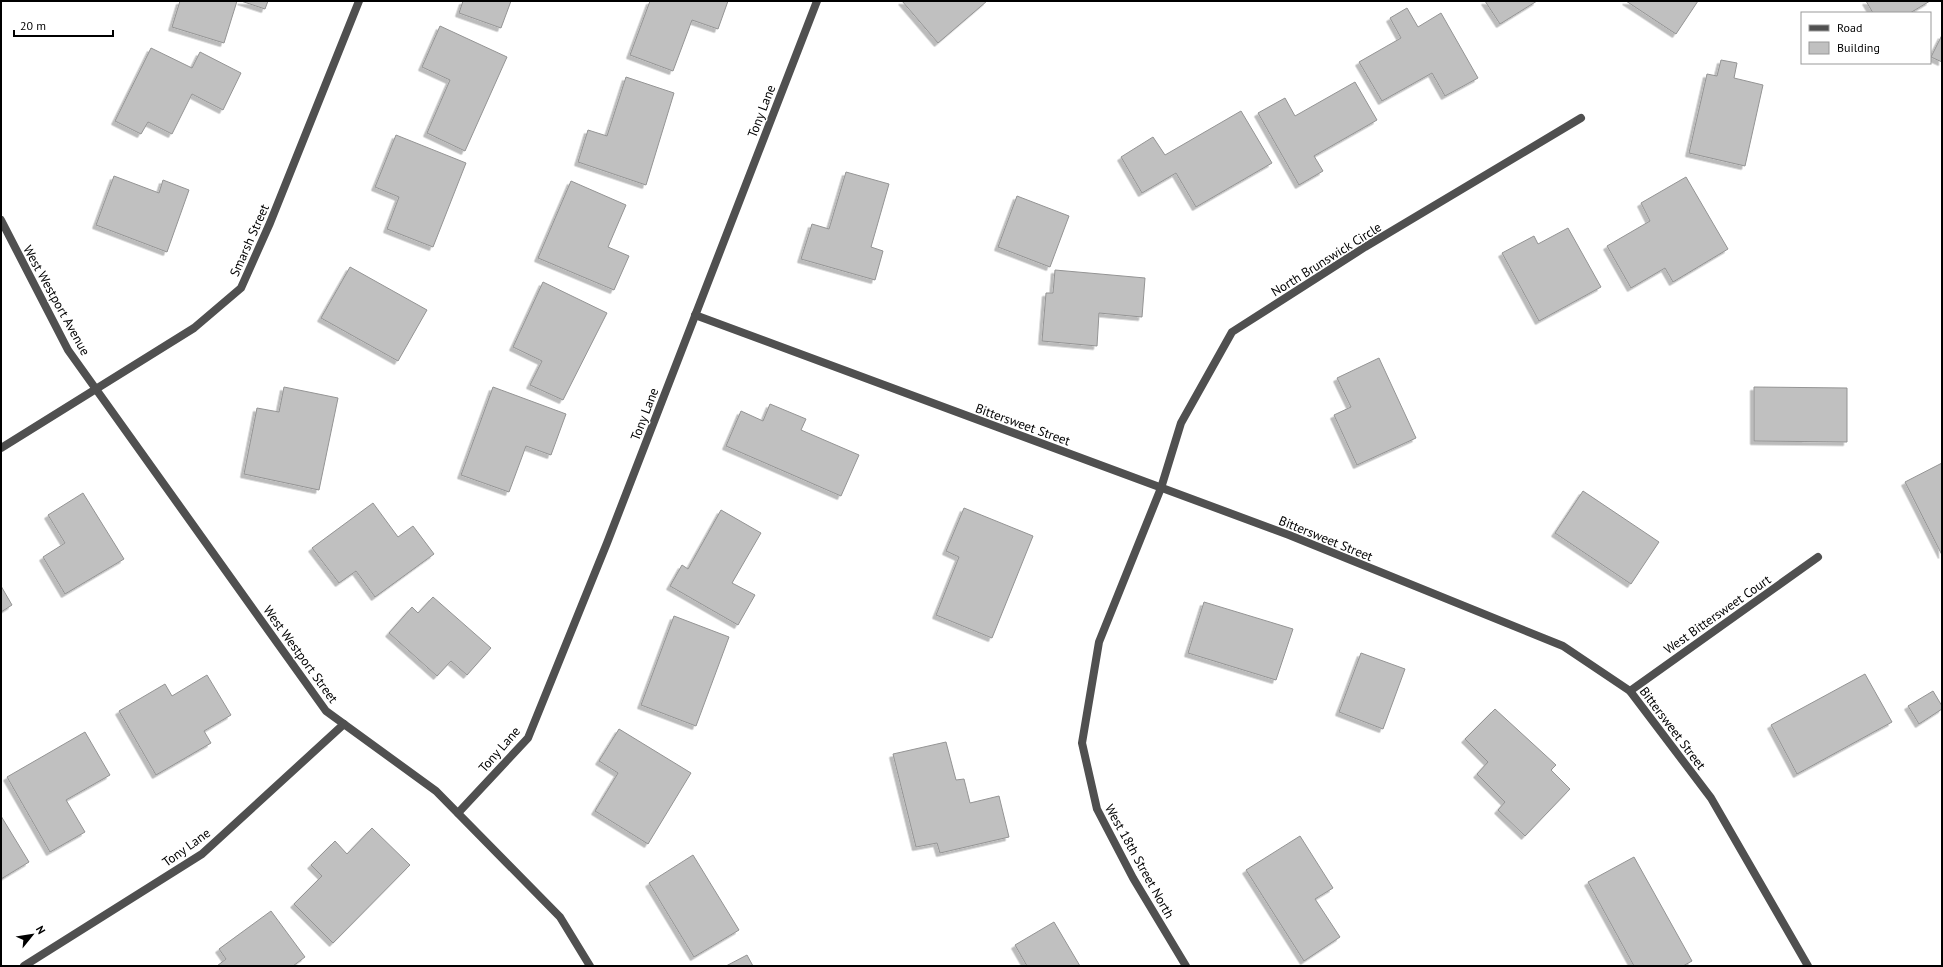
<svg xmlns="http://www.w3.org/2000/svg" width="1943" height="967" font-family="'PT Sans',sans-serif">
	<style>
		.building { fill: #c0c0c0; stroke: #949494; filter: url(#shadow) }
		.lines { fill: none; stroke-linecap: round; stroke-linejoin: round }
		.street { stroke: #505050; stroke-width: 8 }
		.labels { text-anchor: middle; stroke-width: 3; stroke-linejoin: round; paint-order: stroke }
		.street-label { font-size: 13px; fill: #000; stroke: #fff }
	</style>
	<defs>
		<filter id="shadow"><feDropShadow dx="-3.5" dy="3.5" stdDeviation="0" flood-color="#0004"/></filter>
	</defs>
	<rect width="100%" height="100%" fill="#fff"/>
	<g class="building">
		<path d="M180,1H237L224,43L172,27Z"/>
		<path d="M241,1H268L265,9Z"/>
		<path d="M463,1H511L501,28L459,13Z"/>
		<path d="M650,1H728L718,29L692,20L673,71L630,55Z"/>
		<path d="M902,1H987L938,43Z"/>
		<path d="M1485,1H1537L1500,24Z"/>
		<path d="M1626,1H1698L1676,34Z"/>
		<path d="M1866,1H1930L1910,13H1873Z"/>
		<path d="M1407,8L1418,27L1441,13L1478,78L1445,96L1432,73L1382,101L1359,62L1401,38L1390,18Z"/>
		<path d="M440,26L507,57L465,151L427,133L450,80L422,67Z"/>
		<path d="M1942,35V62L1931,57Z"/>
		<path d="M151,48L192,68L200,52L241,73L223,110L192,94L172,134L148,122L141,134L115,121Z"/>
		<path d="M1721,60L1737,63L1734,78L1763,85L1745,166L1689,153L1707,74L1717,76Z"/>
		<path d="M626,77L674,93L646,185L578,162L588,130L607,136Z"/>
		<path d="M1355,82L1377,120L1314,156L1323,171L1299,185L1258,113L1285,98L1295,116Z"/>
		<path d="M1241,111L1272,163L1196,207L1176,173L1142,193L1121,157L1153,137L1165,155Z"/>
		<path d="M396,135L466,163L433,247L387,229L399,197L375,187Z"/>
		<path d="M846,172L889,184L871,247L883,251L875,280L801,259L812,224L829,229Z"/>
		<path d="M114,176L159,193L163,180L189,190L167,252L96,225Z"/>
		<path d="M1686,177L1728,249L1673,282L1665,268L1631,288L1607,246L1650,221L1641,203Z"/>
		<path d="M571,181L626,205L608,247L629,256L614,290L538,258Z"/>
		<path d="M1017,196L1069,216L1050,267L998,247Z"/>
		<path d="M1568,228L1601,287L1539,321L1502,253L1534,236L1538,244Z"/>
		<path d="M350,267L427,310L398,361L321,318Z"/>
		<path d="M1055,270L1145,278L1142,317L1099,313L1097,346L1042,341L1046,293H1053Z"/>
		<path d="M543,282L607,313L563,400L530,385L542,361L513,347Z"/>
		<path d="M1379,358L1416,438L1357,465L1334,415L1351,407L1337,378Z"/>
		<path d="M284,387L338,398L319,490L244,474L257,408L279,412Z"/>
		<path d="M493,387L566,414L551,455L526,446L509,492L461,475Z"/>
		<path d="M1754,387L1847,388V442L1754,441Z"/>
		<path d="M770,404L806,419L801,430L859,455L841,496L726,446L741,411L763,421Z"/>
		<path d="M1942,463V555L1905,482Z"/>
		<path d="M1583,491L1659,542L1631,584L1555,533Z"/>
		<path d="M83,493L124,559L65,594L43,557L65,543L48,515Z"/>
		<path d="M373,503L398,537L413,526L434,554L375,597L356,571L339,583L312,548Z"/>
		<path d="M964,508L1033,536L992,638L936,615L959,557L946,551Z"/>
		<path d="M721,510L761,533L732,583L755,595L738,625L670,586L682,565L688,569Z"/>
		<path d="M1,586L12,605L1,612Z"/>
		<path d="M433,597L491,648L467,675L451,661L437,676L389,633L412,607L418,613Z"/>
		<path d="M1204,602L1293,629L1276,680L1188,653Z"/>
		<path d="M674,616L729,637L696,726L641,705Z"/>
		<path d="M1361,653L1405,669L1383,729L1339,712Z"/>
		<path d="M1865,674L1892,722L1797,774L1771,725Z"/>
		<path d="M207,675L231,715L204,731L211,743L156,775L119,711L165,684L172,696Z"/>
		<path d="M1933,691L1942,706V709L1919,724L1908,706Z"/>
		<path d="M1495,709L1556,765L1551,770L1570,789L1525,836L1498,810L1505,802L1477,774L1488,762L1465,739Z"/>
		<path d="M619,729L691,773L648,844L595,811L618,773L599,761Z"/>
		<path d="M85,732L110,775L66,800L85,832L50,852L7,777Z"/>
		<path d="M946,742L956,780L964,779L970,803L999,796L1009,837L940,853L937,843L916,847L893,754Z"/>
		<path d="M1,816L29,862L1,879Z"/>
		<path d="M372,828L410,865L333,943L294,904L322,876L311,865L335,841L347,854Z"/>
		<path d="M1300,836L1333,888L1315,899L1340,937L1304,961L1246,870Z"/>
		<path d="M693,855L739,930L694,957L649,883Z"/>
		<path d="M1634,857L1692,961L1683,966H1634L1588,882Z"/>
		<path d="M271,911L305,957L293,966H217L226,959L219,949Z"/>
		<path d="M1054,922L1080,966H1027L1015,945Z"/>
		<path d="M747,955L753,966H726Z"/>
	</g>
	<g class="lines">
		<g class="street">
			<path d="M1,220L68,350L326,711L436,791L560,917L590,966"/>
			<path d="M695,315L1289,535L1563,646L1630,691L1711,798L1808,966"/>
			<path d="M1,448L194,328L241,288L270,223L359,1"/>
			<path d="M1630,691L1818,557"/>
			<path d="M458,813L528,738L607,543L817,1"/>
			<path d="M24,966L202,854L344,724"/>
			<path d="M1186,966L1133,878L1097,809L1082,743L1099,642L1161,488L1181,423L1232,332L1365,247L1581,118"/>
		</g>
	</g>
	<g class="labels">
		<g class="street-label">
			<text transform="translate(761 111) rotate(-69)" y="5">Tony Lane</text>
			<text transform="translate(249 240) rotate(-66)" y="5">Smarsh Street</text>
			<text transform="translate(1326 259) rotate(-32)" y="5">North Brunswick Circle</text>
			<text transform="translate(57 300) rotate(61)" y="5">West Westport Avenue</text>
			<text transform="translate(644 414) rotate(-69)" y="5">Tony Lane</text>
			<text transform="translate(1023 424) rotate(20)" y="5">Bittersweet Street</text>
			<text transform="translate(1326 538) rotate(22)" y="5">Bittersweet Street</text>
			<text transform="translate(1717 614) rotate(-35)" y="5">West Bittersweet Court</text>
			<text transform="translate(301 654) rotate(54)" y="5">West Westport Street</text>
			<text transform="translate(1673 728) rotate(53)" y="5">Bittersweet Street</text>
			<text transform="translate(499 749) rotate(-49)" y="5">Tony Lane</text>
			<text transform="translate(186 847) rotate(-36)" y="5">Tony Lane</text>
			<text transform="translate(1140 861) rotate(61)" y="5">West 18th Street North</text>
		</g>
	</g>
	<rect width="1943" height="967" fill="none" stroke="#000000" stroke-width="4"/>
	<rect x="1801" y="12" width="130" height="52" fill="#ffffff" stroke="#999999"/>
	<rect x="1809" y="25" width="20" height="6" fill="#505050" stroke="#999999"/>
	<text x="1837" y="32" font-size="12" fill="#000000">Road</text>
	<rect x="1809" y="42" width="20" height="12" fill="#c0c0c0" stroke="#999999"/>
	<text x="1837" y="52" font-size="12" fill="#000000">Building</text>
	<g transform="translate(32 935) rotate(60)" stroke="#ffffff" stroke-width="3" paint-order="stroke">
	<path d="M0-3L7 15L0 10L-7 15Z" fill="#000000"/>
	<text y="-6" font-size="11" font-weight="bold" text-anchor="middle" fill="#000000">N</text>
	</g>
	<path d="M14 30v6h99v-6" fill="none" stroke="#000000" stroke-width="2"/>
	<text x="20" y="30" font-size="12" fill="#000000" stroke="#ffffff" stroke-width="3" paint-order="stroke">20 m</text>
</svg>
